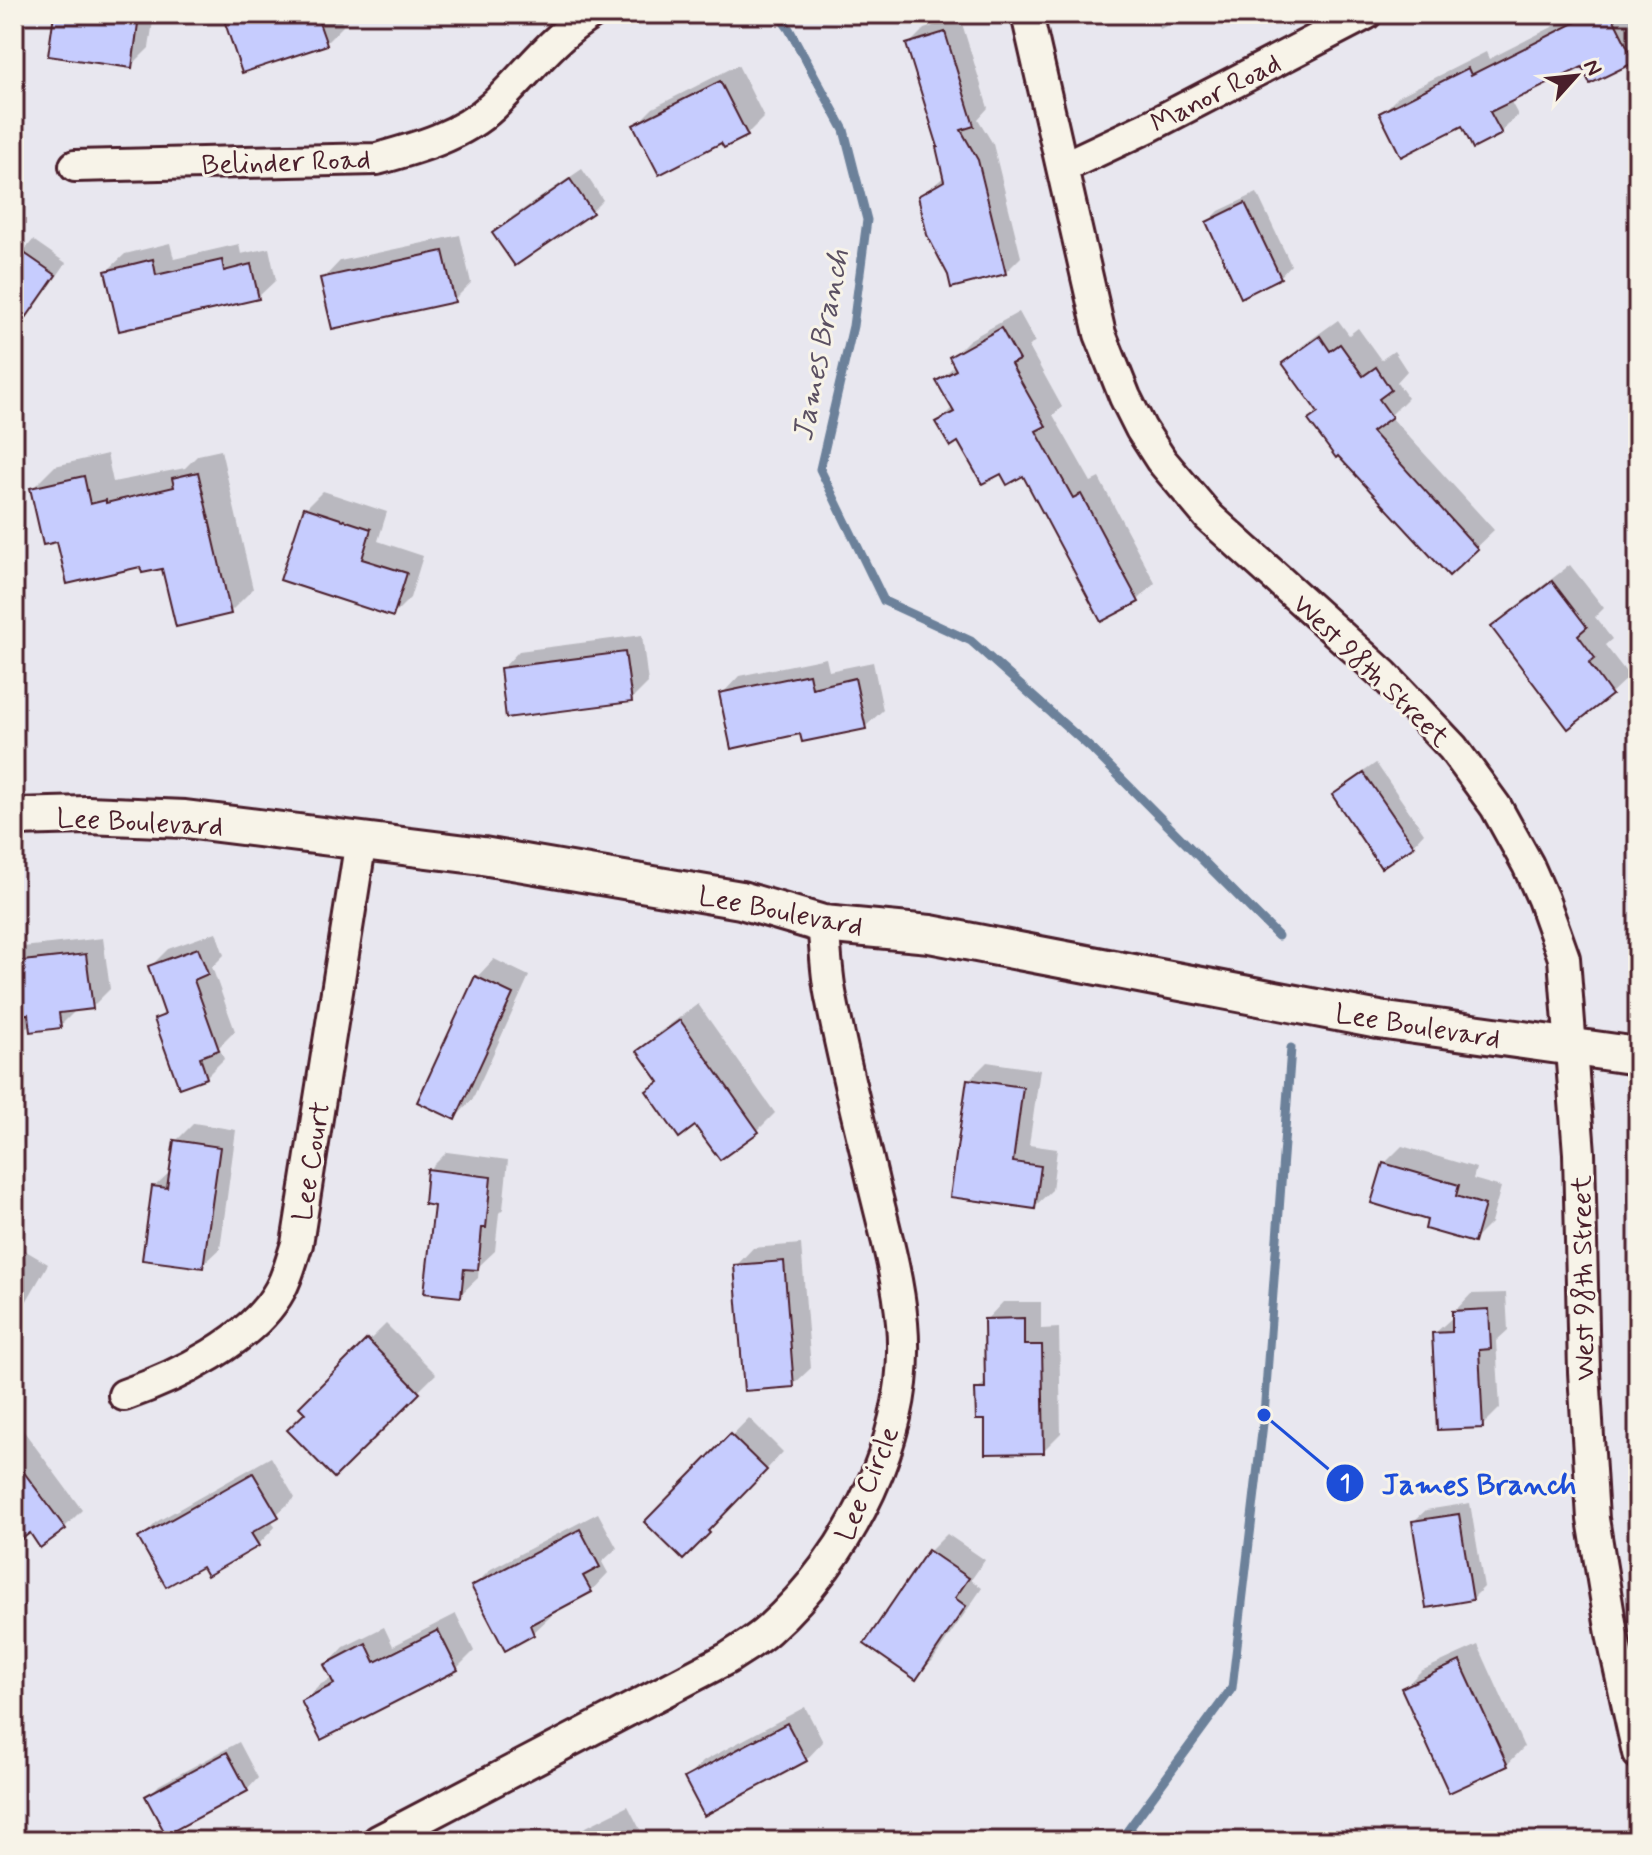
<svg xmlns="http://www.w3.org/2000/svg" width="1652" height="1855" font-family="Mynerve,sans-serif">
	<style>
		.shadow { fill: #0003 }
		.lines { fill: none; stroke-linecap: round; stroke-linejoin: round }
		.stream { stroke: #6c819a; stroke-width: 9 }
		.building { fill: #c6ccfe; stroke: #4a1f2b; stroke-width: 2 }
		.minor-casing { stroke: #4a1f2b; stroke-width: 36 }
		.tertiary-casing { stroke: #4a1f2b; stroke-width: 42 }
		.minor { stroke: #f7f3e8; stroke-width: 30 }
		.tertiary { stroke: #f7f3e8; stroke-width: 36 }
		.labels { text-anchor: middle; stroke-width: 6; stroke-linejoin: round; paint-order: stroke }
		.street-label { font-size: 28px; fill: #4a1f2b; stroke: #f7f3e8 }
		.water-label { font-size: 30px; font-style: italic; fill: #5b5062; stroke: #f7f3e8 }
		.leader { fill: none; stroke: #1d4ed8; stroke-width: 3 }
		.callout-dot { fill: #1d4ed8; stroke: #f7f3e8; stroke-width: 3 }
		.mark-label { font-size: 24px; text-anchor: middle; font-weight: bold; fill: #fff }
		.callout-label { font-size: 30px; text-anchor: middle; font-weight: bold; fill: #1d4ed8; stroke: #f7f3e8; stroke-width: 6; stroke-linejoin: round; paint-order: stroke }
	</style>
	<rect width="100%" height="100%" fill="#e8e7ef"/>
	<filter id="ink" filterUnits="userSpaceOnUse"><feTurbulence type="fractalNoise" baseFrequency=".0125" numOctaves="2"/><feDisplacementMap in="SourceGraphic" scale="16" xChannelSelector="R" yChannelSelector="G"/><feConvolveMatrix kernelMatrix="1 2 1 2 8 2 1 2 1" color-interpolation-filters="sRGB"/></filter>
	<g filter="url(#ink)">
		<g class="shadow">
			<path d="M56,14H154L149,48L131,66L50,54Z"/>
			<path d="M224,14H339L343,26L326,43Z"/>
			<path d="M1153,14H1190L1160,29Z"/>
			<path d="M1578,14H1637L1638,56L1634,60L1582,64L1510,100L1518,115L1500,133L1463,124L1381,114L1399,96L1486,52L1489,59Z"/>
			<path d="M960,17L988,108L978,119L993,144L1021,257L1005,273L920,197L945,176L940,146L909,44L924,29Z"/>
			<path d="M738,65L764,117L747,134L722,140L636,125L653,108Z"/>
			<path d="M582,169L603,200L592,211L495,233L506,221Z"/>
			<path d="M1257,193L1291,265L1280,277L1208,222L1219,211Z"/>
			<path d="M460,235L471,283L454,300L323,279L340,261Z"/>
			<path d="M33,240L66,263L36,306L25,317L14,310V263Z"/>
			<path d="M170,243L174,259L239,244L241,254L269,248L276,280L258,297L107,271L125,254Z"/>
			<path d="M1019,312L1035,341L1029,347L1062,407L1053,415L1091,482L1099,478L1155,583L1137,601L1024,473L1002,471L938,422L953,407L939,381L955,365L951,358L969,340Z"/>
			<path d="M1338,320L1349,335L1358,328L1381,360L1394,351L1407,371L1397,382L1408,398L1390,416L1494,530L1449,573L1311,420L1319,412L1284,363L1302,346Z"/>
			<path d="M221,450L253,589L230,612L164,566L142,565L59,540L32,489L55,466L107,454L113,482L185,468L198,455Z"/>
			<path d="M323,491L387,512L378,541L423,556L410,598L393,615L306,508Z"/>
			<path d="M1570,565L1604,608L1595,617L1612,639L1605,645L1629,676L1611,693L1568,726L1493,628L1511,610Z"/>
			<path d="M642,635L648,683L631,700L502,669L519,651Z"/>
			<path d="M826,658L829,671L873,662L883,710L865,727L802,732L722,694L739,676Z"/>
			<path d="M1376,763L1424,833L1413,845L1335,796L1346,784Z"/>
			<path d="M216,932L224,955L212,967L235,1031L219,1047L224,1059L206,1077L156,1020L166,1011L150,967L168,949Z"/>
			<path d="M103,938L110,989L92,1007L77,1009L60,1026L14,1028V948Z"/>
			<path d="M494,959L529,976L472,1100L455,1118L477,977Z"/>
			<path d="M698,1004L775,1113L758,1130L696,1123L648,1091L660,1080L640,1051L657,1034Z"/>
			<path d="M987,1062L1040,1070L1029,1145L1057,1149L1052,1190L1034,1207L969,1080Z"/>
			<path d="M194,1123L236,1130L220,1249L202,1266L154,1187L172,1170L176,1141Z"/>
			<path d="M1402,1146L1476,1168L1473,1179L1501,1187L1491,1223L1473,1241L1430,1218L1384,1164Z"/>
			<path d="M447,1152L508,1160L503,1209L499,1213L495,1251L479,1266L478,1278L460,1295L429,1170Z"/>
			<path d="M14,1244L48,1264L14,1323Z"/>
			<path d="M801,1244L811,1368L793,1385L736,1266L753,1248Z"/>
			<path d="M1506,1293L1508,1330L1496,1341L1500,1408L1482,1426L1434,1334L1454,1316V1312L1471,1294Z"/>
			<path d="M1003,1302H1041V1329L1059,1328L1061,1433L1043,1451L977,1390L987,1381L986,1320Z"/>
			<path d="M386,1324L436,1374L334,1475L307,1413L302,1407Z"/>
			<path d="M14,1418L82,1510L65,1527L30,1530L14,1542Z"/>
			<path d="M749,1418L783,1452L683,1558L647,1522Z"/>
			<path d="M271,1457L295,1498L271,1519L275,1527L258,1545L203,1564L141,1538L158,1521Z"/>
			<path d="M1470,1503L1484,1587L1472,1599L1414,1521L1426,1510Z"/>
			<path d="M598,1513L617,1548L602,1562L608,1573L591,1591L549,1613L551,1616L533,1633L473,1587L491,1569Z"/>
			<path d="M947,1534L985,1560L971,1580L982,1588L933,1660L916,1677L929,1552Z"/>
			<path d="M456,1614L474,1651L457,1668L304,1701L321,1684L333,1678L327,1665L344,1647L384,1627L393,1646Z"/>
			<path d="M1478,1645L1524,1747L1507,1765L1404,1688L1421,1671Z"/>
			<path d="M805,1707L823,1742L806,1760L686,1778L704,1761Z"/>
			<path d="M239,1742L258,1778L247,1790L148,1797L159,1785Z"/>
			<path d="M628,1806L646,1841H558Z"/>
		</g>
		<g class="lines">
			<g class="stream">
				<path d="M778,14L789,29L844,130L867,220L853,326L820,469L884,601L971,641L1093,750L1278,936"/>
				<path d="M1120,1841L1232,1688L1264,1415L1291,1048"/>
			</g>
		</g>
		<g class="building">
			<path d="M54,14L139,16L132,68L48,56Z"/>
			<path d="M222,14H316L327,45L242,73Z"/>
			<path d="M1592,14H1611L1635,62L1590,84L1582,67L1490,112L1502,134L1473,149L1462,126L1401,157L1379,113L1468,68L1471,75Z"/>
			<path d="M945,32L974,126L961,130L978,160L1006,274L951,288L948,275L927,235L918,196L944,181L936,147H938L906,44Z"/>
			<path d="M720,81L748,136L724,148L721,143L659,175L633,125Z"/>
			<path d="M570,179L593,213L515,266L492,233Z"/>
			<path d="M1245,203L1281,278L1241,298L1206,222Z"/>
			<path d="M14,246L56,275L14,335Z"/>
			<path d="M443,251L455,302L332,329L320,278Z"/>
			<path d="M153,259L156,275L222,260L224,271L251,264L259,299L119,331L105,271Z"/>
			<path d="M1001,328L1019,360L1011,364L1046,426L1036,431L1073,498L1081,494L1139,602L1101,622L1023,476L1007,485L1001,474L982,484L958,442L950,447L935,422L954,412L936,381L956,370L949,357Z"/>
			<path d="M1320,336L1330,351L1340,344L1363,376L1376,367L1391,390L1379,399L1392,417L1372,432L1478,549L1449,576L1338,456L1336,458L1308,420L1318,413L1282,363Z"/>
			<path d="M198,472L231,614L176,627L162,569L142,573L140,567L67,584L57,542L43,545L30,488L84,476L90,504L106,500V503L174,487L172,478Z"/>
			<path d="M304,507L371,529L362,559L407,573L393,617L280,580Z"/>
			<path d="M1552,581L1587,627L1578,635L1595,658L1589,663L1612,695L1568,729L1491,627Z"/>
			<path d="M625,652L632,702L506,718L500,668Z"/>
			<path d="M809,674L812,688L855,678L866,729L802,742L800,734L731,749L719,693Z"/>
			<path d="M1364,773L1414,846L1381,868L1332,795Z"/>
			<path d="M198,948L208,974L194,980L219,1050L200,1057L207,1078L179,1088L154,1019L165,1015L148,966Z"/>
			<path d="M86,954L93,1009L59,1013L61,1028L30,1032L28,1014L14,1016V962Z"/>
			<path d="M475,976L513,994L455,1120L417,1102Z"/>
			<path d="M680,1020L759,1132L720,1160L695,1126L679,1138L646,1091L659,1082L637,1051Z"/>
			<path d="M967,1079L1023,1087L1013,1162L1041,1166L1035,1209L950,1197Z"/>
			<path d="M174,1140L220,1147L203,1268L142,1260L152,1186L167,1188Z"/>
			<path d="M1383,1163L1459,1185L1456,1196L1485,1205L1474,1243L1425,1229L1427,1220L1371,1203Z"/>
			<path d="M427,1169L491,1177L486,1228H482L478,1270L464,1269L461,1297L424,1293L434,1206L424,1204Z"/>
			<path d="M784,1261L794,1387L744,1391L734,1265Z"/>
			<path d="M1489,1309L1491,1349L1479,1350L1483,1428L1437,1430L1432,1333L1452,1332V1311Z"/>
			<path d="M1024,1318V1345H1042L1044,1453L985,1454V1420H976L975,1389H985L984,1319Z"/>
			<path d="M367,1339L420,1393L334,1478L287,1430L305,1413L299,1407Z"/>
			<path d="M730,1434L767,1470L708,1531L710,1533L683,1560L644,1522Z"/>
			<path d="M14,1459L66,1529L40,1548L30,1533L14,1545Z"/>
			<path d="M253,1473L279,1517L251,1533L259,1546L207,1576L202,1567L166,1587L138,1538Z"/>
			<path d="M1459,1514L1473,1600L1426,1608L1412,1521Z"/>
			<path d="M580,1529L600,1567L583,1576L592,1592L530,1625L534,1635L505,1651L471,1586Z"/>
			<path d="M928,1550L969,1578L955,1598L966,1606L916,1680L864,1644Z"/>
			<path d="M438,1630L458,1670L321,1740L301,1701L334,1684L324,1665L366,1643L375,1662Z"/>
			<path d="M1460,1661L1508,1766L1449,1793L1401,1688Z"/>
			<path d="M787,1723L807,1761L704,1816L684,1778Z"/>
			<path d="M227,1752L248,1791L166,1835L145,1796Z"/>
		</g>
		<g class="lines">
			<defs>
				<g id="minor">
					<path d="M1027,14L1100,334L1125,397L1141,429L1161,460L1209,517L1384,675L1453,748L1496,807L1528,865L1543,899L1564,958L1579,1153L1584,1372L1593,1519L1612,1634L1638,1753"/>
					<path d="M75,166L377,159C417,148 461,136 493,106C526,75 552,38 591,14"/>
					<path d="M1063,167L1148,127L1366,14"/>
					<path d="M124,1395C176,1377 253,1340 280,1290C288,1276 292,1258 297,1244L361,840"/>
					<path d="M378,1841L728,1658C741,1649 756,1641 768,1630C850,1557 912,1435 902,1323C898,1277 885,1231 874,1186C860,1125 844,1064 832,1002C826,977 826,949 823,924"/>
				</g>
				<path id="tertiary" d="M14,817L87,815L185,819L483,856L741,900L823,924L930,934L1379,1020L1638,1056"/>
			</defs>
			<use href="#minor" class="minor-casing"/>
			<use href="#tertiary" class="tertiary-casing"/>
			<use href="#minor" class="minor"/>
			<use href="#tertiary" class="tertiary"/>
		</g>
	</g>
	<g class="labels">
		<g class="street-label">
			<text transform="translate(1215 92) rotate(-27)" y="10">Manor Road</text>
			<text transform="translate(286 161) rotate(-2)" y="10">Belinder Road</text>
			<text transform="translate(1372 670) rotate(44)" y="10">West 98th Street</text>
			<text transform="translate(140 821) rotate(3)" y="10">Lee Boulevard</text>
			<text transform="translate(781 910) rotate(11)" y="10">Lee Boulevard</text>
			<text transform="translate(1418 1025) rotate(9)" y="10">Lee Boulevard</text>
			<text transform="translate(310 1161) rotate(-81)" y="10">Lee Court</text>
			<text transform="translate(1582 1278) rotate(-91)" y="10">West 98th Street</text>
			<text transform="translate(866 1483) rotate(-67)" y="10">Lee Circle</text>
		</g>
		<g class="water-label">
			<text transform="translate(820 345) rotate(-79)" y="10">James Branch</text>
		</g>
	</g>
	<path class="leader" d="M1264 1415L1345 1483"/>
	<g class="callout-dot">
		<circle cx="1264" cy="1415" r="8"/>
		<circle cx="1345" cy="1483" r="20"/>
	</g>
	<g class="mark-label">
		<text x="1345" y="1491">1</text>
	</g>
	<g class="callout-label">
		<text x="1479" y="1494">James Branch</text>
	</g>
	<rect width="1652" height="1855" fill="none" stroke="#f7f3e8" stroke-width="48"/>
	<rect x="24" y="24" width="1604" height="1807" fill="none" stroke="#4a1f2b" stroke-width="3" filter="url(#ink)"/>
	<g transform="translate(1576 76) rotate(63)" stroke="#f7f3e8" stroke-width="6" paint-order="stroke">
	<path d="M0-6L14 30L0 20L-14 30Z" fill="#4a1f2b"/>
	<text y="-12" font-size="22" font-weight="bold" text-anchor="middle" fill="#4a1f2b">N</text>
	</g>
</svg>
